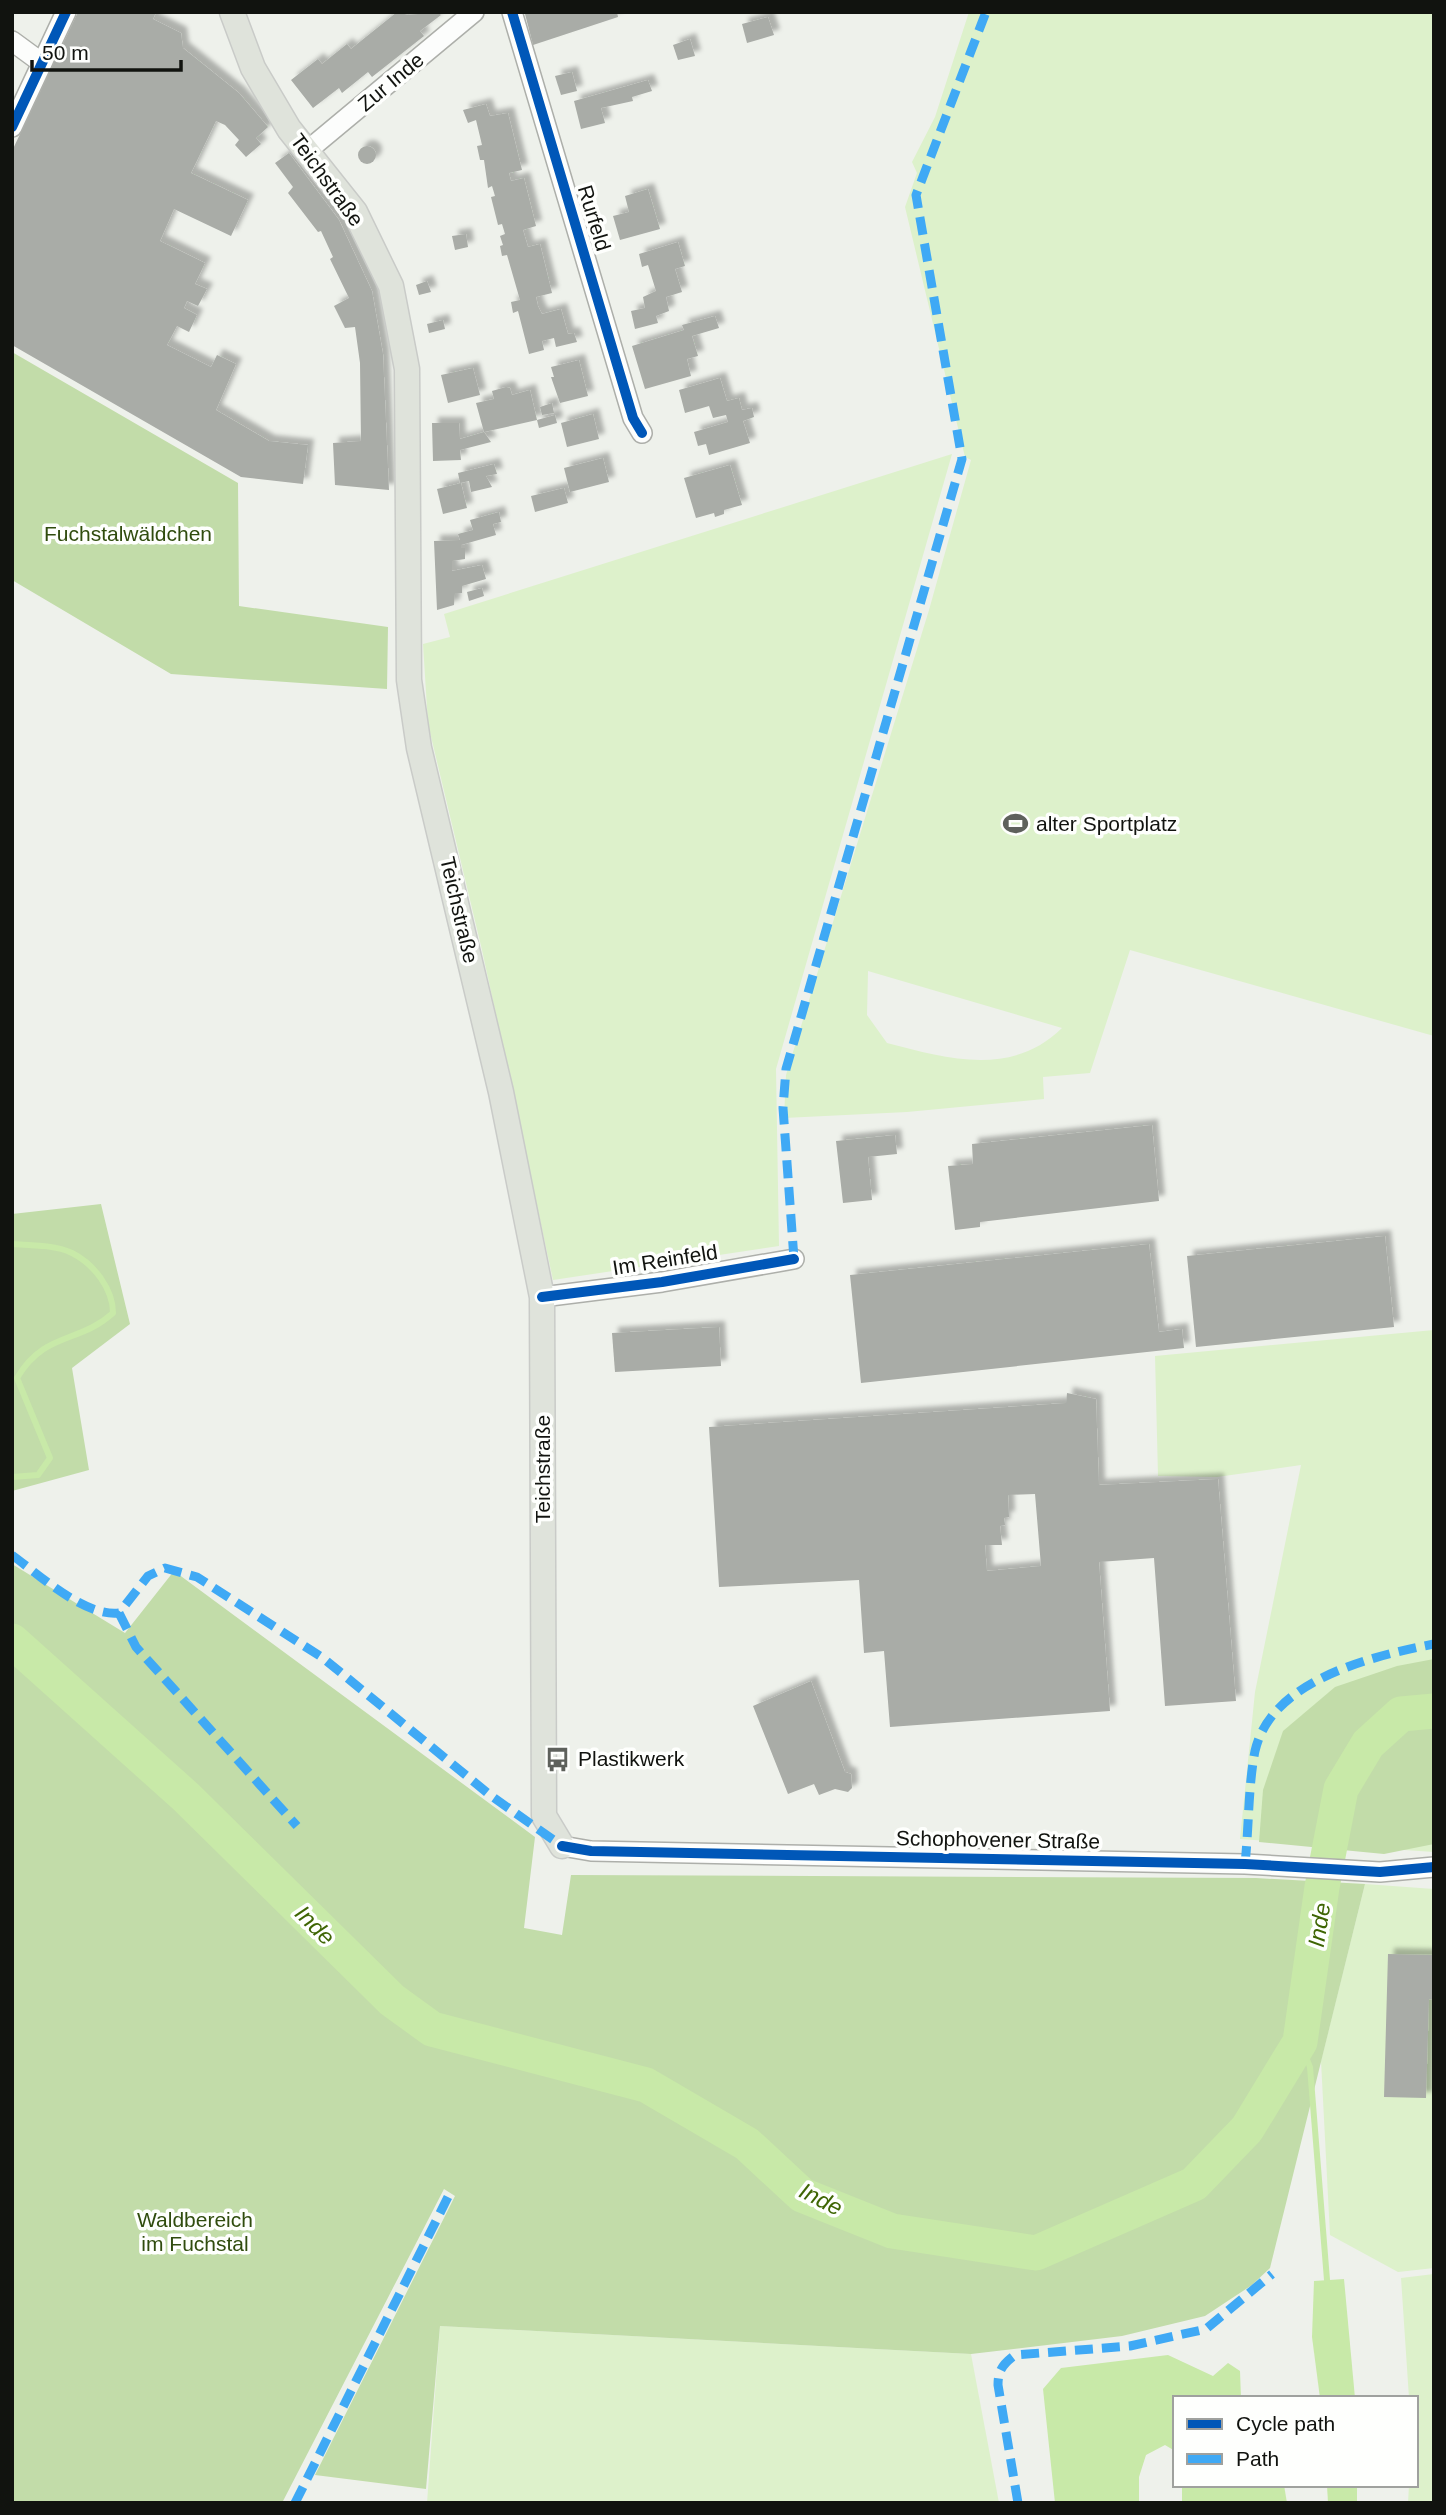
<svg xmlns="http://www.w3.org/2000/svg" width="1446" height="2515" font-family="Arial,sans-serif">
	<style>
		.green { fill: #ddf1cb; fill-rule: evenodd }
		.forest { fill: #c2dca9 }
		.water { fill: #c8e9a8 }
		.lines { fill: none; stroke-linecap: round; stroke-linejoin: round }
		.stream { stroke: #c8e9a8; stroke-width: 6 }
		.river { stroke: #c8e9a8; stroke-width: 35 }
		.building { fill: #a9aca7; fill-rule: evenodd; filter: url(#shadow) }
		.minor-casing { stroke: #adafaa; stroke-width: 22 }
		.major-casing { stroke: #c9cbc8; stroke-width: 27 }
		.minor { stroke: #fcfdfc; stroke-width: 19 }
		.major { stroke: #dfe3db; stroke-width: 24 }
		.quiet { stroke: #3fa9f5; stroke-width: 9; stroke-dasharray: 18 9; stroke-linecap: butt }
		.cycleway-casing { stroke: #fefffd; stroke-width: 15 }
		.cycleway { stroke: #0057b8; stroke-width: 10 }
		.labels { text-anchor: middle; stroke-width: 7; stroke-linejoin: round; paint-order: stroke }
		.street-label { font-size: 21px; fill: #11130f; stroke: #fefffd }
		.park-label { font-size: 21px; fill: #304c0e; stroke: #fefffd }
		.poi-label { font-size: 21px; fill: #11130f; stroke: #fefffd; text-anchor: start }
		.water-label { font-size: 23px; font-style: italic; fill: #3e6503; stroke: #fefffd }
	</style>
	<defs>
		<filter id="shadow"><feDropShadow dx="6" dy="-6" stdDeviation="2" flood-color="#0004"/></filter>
	</defs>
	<rect width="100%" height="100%" fill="#eef1eb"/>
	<g class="green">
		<path d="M969,12H1434V1036L1130,950L1090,1073L1043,1077L1044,1099L907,1112L784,1118L786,1075L929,610L971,460L965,457L905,207L917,173L912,162L935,117ZM868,972V971L1062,1028C1012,1077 948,1059 887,1043L867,1015Z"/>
		<path d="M952,454L776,1069L779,1246L553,1280L482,950L428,724L423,644L450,637L444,614Z"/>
		<path d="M1434,1330V1852L1240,1839L1255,1692L1301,1465L1217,1477L1158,1476L1155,1356Z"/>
		<path d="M1365,1884L1434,1889V2268L1398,2272L1330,2235L1321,2061Z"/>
		<path d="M1434,2274V2503H1408L1409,2485H1416V2398H1409L1401,2278Z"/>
		<path d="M440,2326L971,2354L999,2503H427Z"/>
	</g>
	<g class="forest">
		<path d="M12,352L238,483L239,606L388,627L387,689L171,674L12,580Z"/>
		<path d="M101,1204L130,1324L72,1368L89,1470L12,1491V1214Z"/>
		<path d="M12,1564L125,1633L174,1571L535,1837L524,1928L562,1935L571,1875L1256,1878L1365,1884L1270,2268L1252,2285L1205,2316L1122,2336L971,2354L440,2326L426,2489L315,2475L455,2196L444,2189L282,2503H12Z"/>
		<path d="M1434,1659V1844L1384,1854L1259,1842L1263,1790L1283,1731L1335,1687L1397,1666Z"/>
	</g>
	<g class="water">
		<path d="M1344,2279L1355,2398H1320L1312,2337L1314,2281Z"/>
		<path d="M1168,2355L1213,2376L1228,2363L1240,2371L1241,2398H1175V2451L1165,2445L1146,2455L1139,2477V2503H1055L1043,2389L1061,2368Z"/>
		<path d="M1182,2485H1284L1287,2503H1182Z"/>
		<path d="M1327,2485H1357V2503H1328Z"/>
	</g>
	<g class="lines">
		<g class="stream">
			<path d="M12,1244C30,1245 56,1245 72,1253C94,1264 113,1289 113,1313C79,1344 45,1331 17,1378L50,1458L38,1475L12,1477"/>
			<path d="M1300,2042L1310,2067L1327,2280"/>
		</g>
		<path class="river" d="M12,1641L186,1797L392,2000L432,2029L646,2085L747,2144L802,2195L892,2231L1036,2253L1194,2184L1247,2129L1300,2042L1322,1887L1341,1789L1368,1744L1401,1714L1434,1711"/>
	</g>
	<g class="building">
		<path d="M78,12H156L153,19L181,33L183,48L239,93L268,127L256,138L261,144L246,157L235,145L239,140L225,125L216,121L191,173L248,200L231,236L174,209L160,241L205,263L195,284L207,289L198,306L187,301L184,308L197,315L189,332L177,326L167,345L211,367L217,355L236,364L216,410L269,441L308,445L303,484L241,477L12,345V151Z"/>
		<path d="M397,12L408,15L438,12L441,15L420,31L424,36L372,77L368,72L342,93L339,88L313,108L291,80L318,59L322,64L347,44L351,49Z"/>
		<path d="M533,12H617L618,17L533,45L525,14Z"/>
		<path d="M768,17L774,35L747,43L742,24Z"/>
		<path d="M690,39L695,56L678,60L673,45Z"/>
		<path d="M572,72L577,91L561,95L555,76Z"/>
		<path d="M648,80L652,91L632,97L633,101L601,108L605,123L581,129L574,101Z"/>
		<path d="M486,104L490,116L508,113L522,170L509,173L511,181L524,178L536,226L523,230L528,247L540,244L552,293L536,297L538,306L542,314L561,309L568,334L574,333L577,342L556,347L554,338L542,341L544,350L529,354L518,311L513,313L511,302L520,300L507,255L502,256L500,246L503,245L500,236L505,234L502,224L498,225L491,197L495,196L492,186L488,188L484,160H480L477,146L482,145L476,120L468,123L463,110Z"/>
		<circle cx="367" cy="155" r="9"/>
		<path d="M289,153L339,220L372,291L383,354L389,490L335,485L333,443L361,441L360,363L355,327L345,328L334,306L349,298L330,259L333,257L321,231L318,232L288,193L293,187L275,163Z"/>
		<path d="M648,189L660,229L620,240L613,216L629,212L625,196Z"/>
		<path d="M466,234L468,247L455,250L452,236Z"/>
		<path d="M678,242L685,266L675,269L682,292L666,297L669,311L656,316L658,323L635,329L631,311L645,308L643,297L656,291L648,265L642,267L639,254Z"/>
		<path d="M427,281L431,292L419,295L416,285Z"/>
		<path d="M715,316L719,328L692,336L698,356L687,359L691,376L645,389L632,346L684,330L682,325Z"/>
		<path d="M443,320L445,329L429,333L427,324Z"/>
		<path d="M579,360L588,396L560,403L551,377H554L551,367Z"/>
		<path d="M473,368L480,395L448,403L441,375Z"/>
		<path d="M720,378L727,401L739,398L742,410L752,408L754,417L743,421L750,443L709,455L706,444L698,446L694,432L728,422L726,415L713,418L709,406L685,413L679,390Z"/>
		<path d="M506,387L510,388L512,395L530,390L537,420L484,432L491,442L460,450L461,460L433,461L432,423H459L460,439L484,432L476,403L494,399L492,391Z"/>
		<path d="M552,403L554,413L542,415L540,407Z"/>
		<path d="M593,414L599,439L567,447L561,423Z"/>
		<path d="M555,415L557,423L539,428L537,420Z"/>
		<path d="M603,458L609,482L570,492L564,468Z"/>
		<path d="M494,464L497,474L486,476L492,487L471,492L469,481L460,483L458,473Z"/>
		<path d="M730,465L742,505L724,510V514L715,517L714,513L696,518L684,478Z"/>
		<path d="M461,483L467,508L443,514L437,489Z"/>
		<path d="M564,488L568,503L535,512L531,496Z"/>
		<path d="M499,512L501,522L493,524L496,535L461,545V548H465V559L452,561V571L482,565L486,579L462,586V593H455L454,605L437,610L434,541L460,540L458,534L473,530L470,520Z"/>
		<path d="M482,588L484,596L469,601L467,592Z"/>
		<path d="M1152,1125L1159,1201L980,1222V1227L955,1230L948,1166L973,1164L972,1144Z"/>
		<path d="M895,1135L897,1154L868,1157L872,1200L843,1203L836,1141Z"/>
		<path d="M1385,1236L1394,1327L1196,1347L1187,1256Z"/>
		<path d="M1149,1244L1159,1332L1182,1329L1184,1348L861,1383L850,1275Z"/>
		<path d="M719,1327L721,1366L615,1372L612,1333Z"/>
		<path d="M1067,1393L1096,1399L1099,1485L1218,1479L1236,1701L1165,1706L1154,1558L1099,1562L1110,1711L890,1727L884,1651L864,1653L859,1580L719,1587L709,1427L1066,1403ZM1035,1494L1041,1566L987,1571L985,1545H1002L1000,1526L1005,1525L1004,1518L1009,1517L1008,1495Z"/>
		<path d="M811,1681L845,1772L851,1774L852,1788L848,1792L835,1789L819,1795L814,1784L788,1794L753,1706Z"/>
		<path d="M1388,1954L1434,1955V2000L1429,1999L1426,2098L1384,2097Z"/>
	</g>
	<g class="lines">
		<defs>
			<g id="minor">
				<path d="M512,12L633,418L642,433"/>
				<path d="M12,41L42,63"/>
				<path d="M12,127L66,12"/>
				<path d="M307,151L474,12"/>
				<path d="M542,1297L662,1282L794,1259"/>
				<path d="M562,1846L591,1851L1245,1864L1380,1872L1434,1867"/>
			</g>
			<path id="major" d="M232,12L253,68L289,129L355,212L391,286L407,369L409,680L419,748L501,1092L542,1297L544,1816L562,1846"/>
		</defs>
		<use href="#minor" class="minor-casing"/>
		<use href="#major" class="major-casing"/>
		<use href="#minor" class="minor"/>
		<use href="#major" class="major"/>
		<g class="quiet">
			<path d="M794,1259L783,1108L786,1069L962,459L916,195L986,12"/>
			<path d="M12,1555C39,1575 85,1617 119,1613L148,1576L165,1568L197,1577L323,1658L490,1795L562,1846"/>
			<path d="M119,1613L136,1647L297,1826"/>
			<path d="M1245,1864C1249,1827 1248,1787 1255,1751C1271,1680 1372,1656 1434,1644"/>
			<path d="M295,2503L448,2197"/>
			<path d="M1018,2503L998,2385C998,2370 1003,2364 1015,2355L1130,2346L1206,2329L1272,2274"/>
		</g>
		<defs>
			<g id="cycleway">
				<path d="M512,12L633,418L642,433"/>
				<path d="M12,127L66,12"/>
				<path d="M542,1297L662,1282L794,1259"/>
				<path d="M562,1846L591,1851L1245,1864L1380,1872L1434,1867"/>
			</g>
		</defs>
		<use href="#cycleway" class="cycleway-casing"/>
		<use href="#cycleway" class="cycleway"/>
	</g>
	<defs>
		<symbol id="stadium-bare" viewBox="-9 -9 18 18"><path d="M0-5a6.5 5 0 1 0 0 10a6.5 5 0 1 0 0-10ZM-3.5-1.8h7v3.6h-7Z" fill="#5e615c" stroke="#fefffd" stroke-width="2.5" paint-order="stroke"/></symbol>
		<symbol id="bus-bare" viewBox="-9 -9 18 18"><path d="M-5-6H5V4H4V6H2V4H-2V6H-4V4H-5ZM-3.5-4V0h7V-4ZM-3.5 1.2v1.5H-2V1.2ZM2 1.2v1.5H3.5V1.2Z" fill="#5e615c" stroke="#fefffd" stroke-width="2.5" paint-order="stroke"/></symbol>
	</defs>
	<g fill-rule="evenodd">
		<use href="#stadium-bare" x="998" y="806" width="35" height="35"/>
		<use href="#bus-bare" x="540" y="1742" width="35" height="35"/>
	</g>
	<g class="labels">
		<g class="street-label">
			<text transform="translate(391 82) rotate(-40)" y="7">Zur Inde</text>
			<text transform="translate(327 180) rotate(54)" y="7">Teichstraße</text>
			<text transform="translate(594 218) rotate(73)" y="7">Rurfeld</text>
			<text transform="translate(459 910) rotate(77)" y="7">Teichstraße</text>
			<text transform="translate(665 1260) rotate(-9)" y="7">Im Reinfeld</text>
			<text transform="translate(543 1469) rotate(-90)" y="7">Teichstraße</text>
			<text transform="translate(998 1840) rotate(1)" y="7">Schophovener Straße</text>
		</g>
		<g class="park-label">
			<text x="128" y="541">Fuchstalwäldchen</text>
			<text x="195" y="2227">Waldbereich<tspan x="195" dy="24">im Fuchstal</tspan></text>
		</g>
		<g class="poi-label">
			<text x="1036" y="831">alter Sportplatz</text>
			<text x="578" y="1766">Plastikwerk</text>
		</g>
		<g class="water-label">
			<text transform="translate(315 1925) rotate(45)" y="8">Inde</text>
			<text transform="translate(1319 1925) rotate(-81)" y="8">Inde</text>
			<text transform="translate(821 2199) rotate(27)" y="8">Inde</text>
		</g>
	</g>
	<rect width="1446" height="2515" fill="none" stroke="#11130f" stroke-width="28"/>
	<rect x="1173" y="2396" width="245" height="91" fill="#fefffd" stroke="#9fa19e" stroke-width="2"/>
	<rect x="1187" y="2419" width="35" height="10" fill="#0057b8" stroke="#9fa19e" stroke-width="2"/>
	<text x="1236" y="2431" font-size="21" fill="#11130f">Cycle path</text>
	<rect x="1187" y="2454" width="35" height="10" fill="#3fa9f5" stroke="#9fa19e" stroke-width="2"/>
	<text x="1236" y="2466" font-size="21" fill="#11130f">Path</text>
	<path d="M32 60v10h149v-10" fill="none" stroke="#11130f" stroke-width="3.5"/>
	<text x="42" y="60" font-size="21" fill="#11130f" stroke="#fefffd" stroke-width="5" paint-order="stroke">50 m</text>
</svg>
